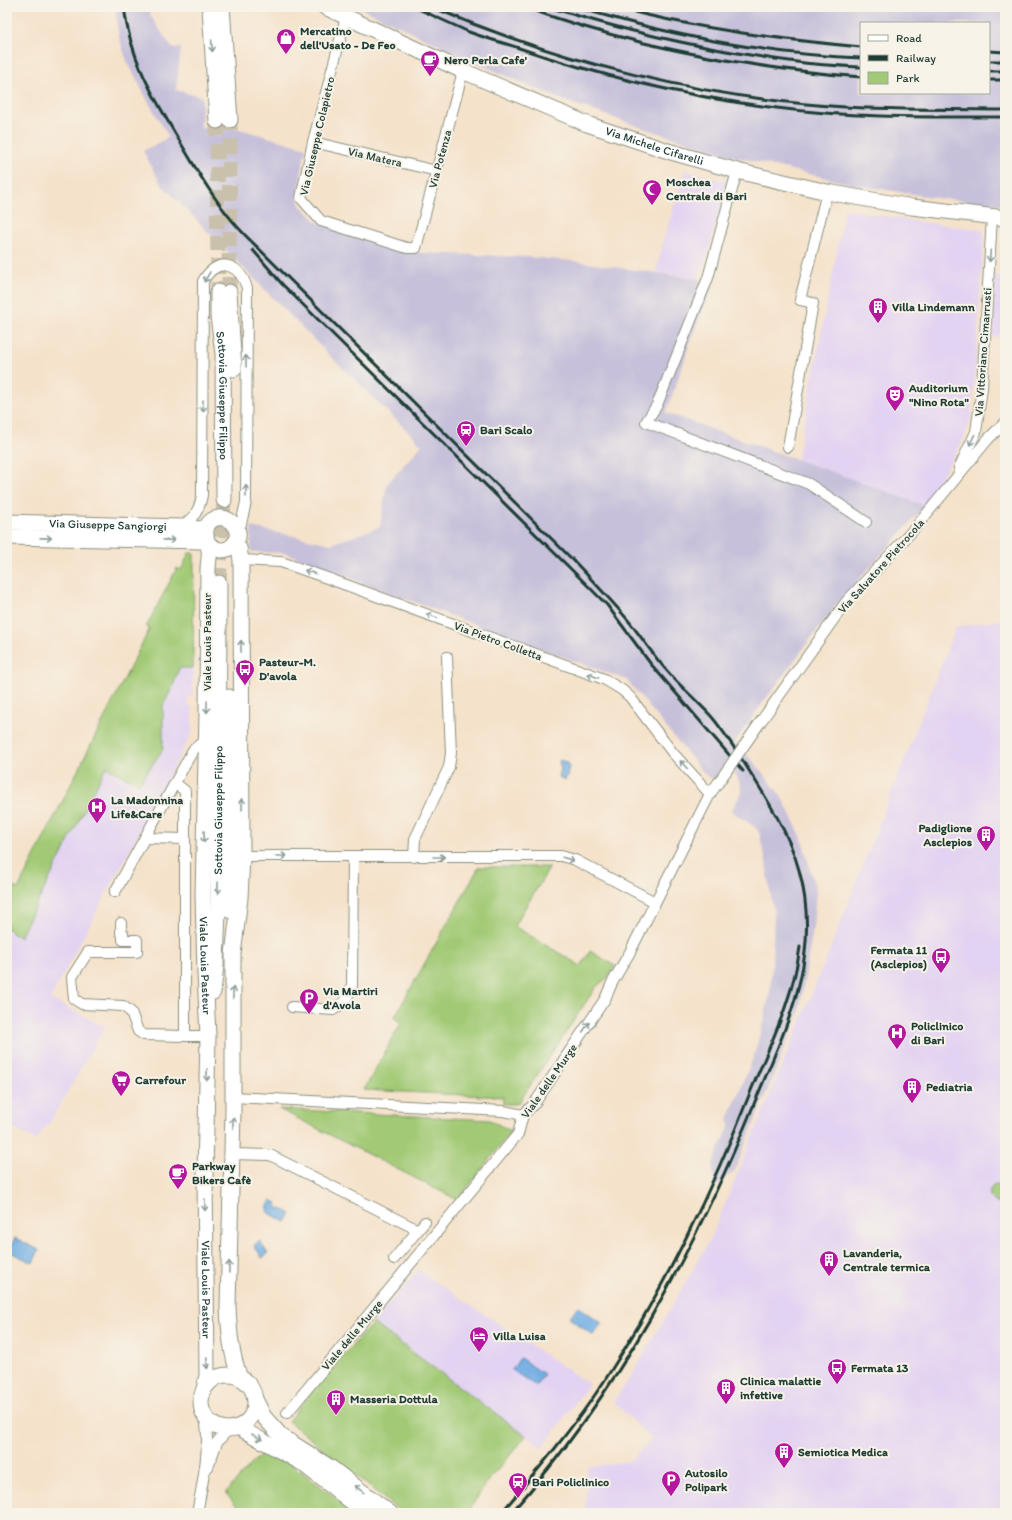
<svg xmlns="http://www.w3.org/2000/svg" width="1012" height="1520" font-family="Itim,sans-serif">
	<style>
		.built { fill: #e3d3f2 }
		.industrial { fill: #c6c0da; fill-rule: evenodd }
		.green { fill: #a2ca76; stroke: #608455 }
		.water { fill: #73aee4; stroke: #49768c }
		.lines { fill: none; stroke-linecap: round; stroke-linejoin: round }
		.secondary-tunnel { stroke: #cac1ac; stroke-width: 15; stroke-dasharray: 15 8; stroke-linecap: butt }
		.street-casing { stroke: #8a907f; stroke-width: 12 }
		.secondary-casing { stroke: #8a907f; stroke-width: 17 }
		.street { stroke: #fff; stroke-width: 10 }
		.secondary { stroke: #fff; stroke-width: 15 }
		.rail { stroke: #1f3d34; stroke-width: 3 }
		.street-bridge-casing { stroke: #8a907f; stroke-width: 12; stroke-linecap: butt }
		.street-bridge { stroke: #fff; stroke-width: 10 }
		.oneway { stroke: #8f9e9a }
		.labels { text-anchor: middle; stroke-width: 4; stroke-linejoin: round; paint-order: stroke }
		.poi-label { font-size: 12px; font-weight: bold; fill: #1f3d34; stroke: #f7f3e8; text-anchor: start }
		.street-label { font-size: 12px; fill: #1f3d34; stroke: #f7f3e8 }
	</style>
	<rect width="100%" height="100%" fill="#f7f3e8"/>
	<filter id="ink" filterUnits="userSpaceOnUse"><feTurbulence type="fractalNoise" baseFrequency=".025" numOctaves="2"/><feDisplacementMap in="SourceGraphic" scale="8" xChannelSelector="R" yChannelSelector="G"/><feConvolveMatrix kernelMatrix="1 2 1 2 8 2 1 2 1" color-interpolation-filters="sRGB"/></filter>
	<filter id="wash" filterUnits="userSpaceOnUse"><feTurbulence type="fractalNoise" baseFrequency=".012" numOctaves="4" result="noise"/><feDisplacementMap in="SourceGraphic" scale="16" xChannelSelector="R" yChannelSelector="G"/><feGaussianBlur stdDeviation="0.9" result="paint"/><feColorMatrix in="noise" values="0 0 0 0 0 0 0 0 0 0 0 0 0 0 0 0 0 1.4 0 .05"/><feComposite in="paint" operator="in"/></filter>
	<g filter="url(#wash)">
		<rect width="100%" height="100%" fill="#f5e2ca"/>
		<g class="built">
			<path d="M685,170L728,182L707,256L698,279L656,272L663,242Z"/>
			<path d="M845,209L899,219L984,230L976,365L971,417L964,438L925,506L797,460Z"/>
			<path d="M995,274L1005,280V336L993,337Z"/>
			<path d="M1005,619V1513H585L587,1467L630,1461L652,1439L613,1402L631,1377L711,1238L829,952L956,627Z"/>
			<path d="M193,644V696H189L188,706H192V733L50,999L105,1027L50,1122L36,1140L7,1125V884L18,889Z"/>
			<path d="M418,1270L589,1384L542,1448L373,1323Z"/>
		</g>
		<g class="industrial">
			<path d="M115,7H151L150,15L172,48H181L176,90L202,97L201,128H236L306,148L297,196L300,205L317,222L409,251L421,253L528,257L573,261L698,279L712,287L689,344L685,359L666,413L869,485L925,506L836,605L761,705L735,742L758,767L781,796L801,836L816,890L813,928L799,1013L735,1170L714,1188L713,1163L730,1125L728,1119L753,1058L763,1024L770,992L772,964L774,916L765,857L759,832L755,827L731,811L741,794V786L737,777L727,760L715,777L709,778L703,772L627,680L370,586L286,553L251,552V527L331,544L380,527L387,484L422,445L327,353L161,184L143,151L169,137L148,101L127,61L119,38Z"/>
			<path d="M358,7H1005V205L938,198L856,185L732,156L646,129L557,98L479,64ZM861,23H989V93H861Z"/>
		</g>
		<g class="green">
			<path d="M189,553H194L193,668H179L173,686L163,706V749L139,784L106,767L20,937L12,933L9,929L7,930V884L18,889L150,628L146,627L177,568L181,570Z"/>
			<path d="M479,867H550L514,926L581,966L590,951L615,966L607,978L596,987L520,1101L517,1104H503V1097L364,1090L401,1023L394,1018Z"/>
			<path d="M279,1109L490,1120L511,1131L465,1191L456,1199Z"/>
			<path d="M996,1184L1005,1186V1202C992,1208 983,1191 996,1184Z"/>
			<path d="M373,1323L526,1436L488,1481L467,1513H402L288,1421L323,1378Z"/>
			<path d="M263,1452L281,1456L355,1513H249L235,1504L226,1492Z"/>
		</g>
		<g class="water">
			<path d="M560,760L566,762L569,766L567,777L565,780L559,777L561,769L559,762Z"/>
			<path d="M271,1200L277,1203L276,1206L291,1214L286,1222L267,1212L269,1208L267,1207Z"/>
			<path d="M15,1238L39,1250L33,1263L8,1251Z"/>
			<path d="M260,1241L268,1254L262,1258L254,1245Z"/>
			<path d="M578,1306L602,1323L593,1335L569,1318Z"/>
			<path d="M520,1358L544,1374L536,1386L512,1370Z"/>
		</g>
	</g>
	<g filter="url(#ink)">
		<g class="lines">
			<g class="secondary-tunnel">
				<path d="M217,121L218,292"/>
				<path d="M229,292L230,120"/>
				<path d="M219,583L224,500"/>
			</g>
			<defs>
				<g id="street">
					<path d="M346,17L313,142L301,198L321,221L407,248H416L463,71"/>
					<path d="M313,142L437,171"/>
					<path d="M737,171L708,278L657,405L646,422L809,484L866,522"/>
					<path d="M788,447L813,303L800,300L827,192"/>
					<path d="M959,468L976,432L982,388L992,217"/>
					<path d="M181,527C194,517 199,512 202,495L203,281C218,256 239,263 247,288L246,502L241,524L237,528"/>
					<path d="M241,560L281,562L327,578L604,679L622,690L630,697L672,752L710,794"/>
					<path d="M759,724L846,602L915,528L989,438L1005,423"/>
					<path d="M175,783L185,791V1036H208"/>
					<path d="M145,838L185,839"/>
					<path d="M242,856H561L575,860L655,902"/>
					<path d="M414,857L415,839L449,767L451,753L447,657"/>
					<path d="M115,892L193,750L207,738"/>
					<path d="M121,923V933H123V940H137V952H88L72,977L74,999L82,1004L123,1006L131,1012L138,1031L144,1035L185,1036"/>
					<path d="M292,1007L333,1010L345,1002L352,986L353,856"/>
					<path d="M233,1097L503,1111L523,1115"/>
					<path d="M232,1154L270,1155L418,1230L394,1259"/>
					<path d="M418,1230L425,1222"/>
					<path d="M287,1413L518,1134L523,1115L534,1104L605,999L612,983L630,952L710,794L718,783"/>
					<path d="M208,1467L217,1442L228,1430"/>
					<path d="M197,1513C202,1486 212,1441 204,1415"/>
				</g>
				<g id="secondary">
					<path d="M210,7L217,121"/>
					<path d="M222,7L230,120"/>
					<path id="s1" d="M325,7L463,71L587,124L668,151L737,171L827,192L912,207L1005,218"/>
					<path id="s2" d="M218,292V316L223,353L224,500"/>
					<path d="M229,292L234,369"/>
					<path id="s3" d="M7,522L181,527L199,529L207,527"/>
					<path id="s4" d="M7,537L202,541C209,543 214,550 222,550C226,550 230,548 233,545C251,529 218,505 207,526C203,535 209,543 209,551C210,557 208,563 208,569L207,713L203,895L205,973L208,1036L205,1174L207,1375L204,1389"/>
					<path d="M235,543L239,548L241,560L242,856L240,898L233,954V1111L228,1306C229,1331 231,1354 240,1378"/>
					<path d="M229,697V887L231,911"/>
					<path id="s5" d="M213,992L216,966L218,909L219,583"/>
					<circle cx="228" cy="1402" r="27"/>
					<path d="M255,1399L264,1417L281,1436L331,1468L390,1513"/>
					<path d="M238,1427L302,1463L366,1513"/>
				</g>
			</defs>
			<use href="#street" class="street-casing"/>
			<use href="#secondary" class="secondary-casing"/>
			<use href="#street" class="street"/>
			<use href="#secondary" class="secondary"/>
			<g class="rail">
				<path d="M124,7C130,59 153,96 179,140C199,174 218,207 245,235L575,562C593,581 611,600 627,619C642,637 653,656 668,672C682,688 697,701 711,716C723,730 733,746 743,761C765,796 788,830 799,870C823,956 786,1027 754,1104C693,1253 618,1393 511,1513"/>
				<path d="M414,7C432,15 451,24 469,32C485,38 500,42 516,47C600,76 688,97 777,108C852,118 929,117 1005,117"/>
				<path d="M432,7C559,62 707,99 845,107C898,110 952,109 1005,110"/>
				<path d="M524,7C632,46 747,68 861,77"/>
				<path d="M549,7C630,33 713,51 797,62C818,65 840,66 861,67"/>
				<path d="M576,7C668,35 765,54 861,58"/>
				<path d="M615,7C696,29 778,39 861,47"/>
				<path d="M989,51L1005,52"/>
				<path d="M989,61H1005"/>
				<path d="M989,71H1005"/>
				<path d="M989,80H1005"/>
				<path d="M253,250L282,284L582,580L607,605L650,663L743,771"/>
				<path d="M501,1513C538,1470 574,1427 605,1380C666,1286 711,1192 752,1088C771,1043 794,996 800,947"/>
			</g>
			<defs>
				<path id="street-bridge" d="M718,783L759,724"/>
			</defs>
			<use href="#street-bridge" class="street-bridge-casing"/>
			<use href="#street-bridge" class="street-bridge"/>
		</g>
		<defs><path id="oneway-shaft" d="M-6 0H5M1.5-3L5.5 0L1.5 3" fill="none" stroke-width="1.6" stroke-linecap="round" stroke-linejoin="round"/></defs>
		<g class="oneway">
			<use href="#oneway-shaft" transform="translate(212 46) rotate(86)"/>
			<use href="#oneway-shaft" transform="translate(990 256) rotate(93)"/>
			<use href="#oneway-shaft" transform="translate(207 277) rotate(121)"/>
			<use href="#oneway-shaft" transform="translate(246 361) rotate(-90)"/>
			<use href="#oneway-shaft" transform="translate(203 406) rotate(90)"/>
			<use href="#oneway-shaft" transform="translate(972 440) rotate(115)"/>
			<use href="#oneway-shaft" transform="translate(246 491) rotate(-90)"/>
			<use href="#oneway-shaft" transform="translate(46 538) rotate(1)"/>
			<use href="#oneway-shaft" transform="translate(169 540) rotate(1)"/>
			<use href="#oneway-shaft" transform="translate(310 572) rotate(-162)"/>
			<use href="#oneway-shaft" transform="translate(432 616) rotate(-160)"/>
			<use href="#oneway-shaft" transform="translate(241 646) rotate(-90)"/>
			<use href="#oneway-shaft" transform="translate(593 676) rotate(-160)"/>
			<use href="#oneway-shaft" transform="translate(207 707) rotate(90)"/>
			<use href="#oneway-shaft" transform="translate(684 765) rotate(-132)"/>
			<use href="#oneway-shaft" transform="translate(242 804) rotate(-90)"/>
			<use href="#oneway-shaft" transform="translate(204 837) rotate(91)"/>
			<use href="#oneway-shaft" transform="translate(281 856)"/>
			<use href="#oneway-shaft" transform="translate(439 857)"/>
			<use href="#oneway-shaft" transform="translate(568 859) rotate(16)"/>
			<use href="#oneway-shaft" transform="translate(218 888) rotate(90)"/>
			<use href="#oneway-shaft" transform="translate(233 993) rotate(-90)"/>
			<use href="#oneway-shaft" transform="translate(586 1027) rotate(-56)"/>
			<use href="#oneway-shaft" transform="translate(207 1075) rotate(91)"/>
			<use href="#oneway-shaft" transform="translate(233 1123) rotate(-89)"/>
			<use href="#oneway-shaft" transform="translate(205 1205) rotate(90)"/>
			<use href="#oneway-shaft" transform="translate(229 1267) rotate(-89)"/>
			<use href="#oneway-shaft" transform="translate(207 1363) rotate(88)"/>
			<use href="#oneway-shaft" transform="translate(257 1437) rotate(29)"/>
			<use href="#oneway-shaft" transform="translate(359 1489) rotate(-143)"/>
		</g>
	</g>
	<defs>
		<symbol id="shop-pin" viewBox="-11 -11 22 30"><path d="M0 17L-7.5 6A9.5 9.5 0 1 1 7.5 6Z" fill="#b5179e" stroke="#f7f3e8"/><path d="M-5-2.5h2.3a2.7 3.5 0 0 1 5.4 0H5L5.5 6h-11ZM-1.5-2.5h3a1.5 2.3 0 0 0-3 0Z" fill="#fff"/></symbol>
		<symbol id="cafe-pin" viewBox="-11 -11 22 30"><path d="M0 17L-7.5 6A9.5 9.5 0 1 1 7.5 6Z" fill="#b5179e" stroke="#f7f3e8"/><path d="M-5.5-4.5H6V0H3Q3 3.5 0 3.5H-2.5Q-5.5 3.5-5.5 0ZM3-3.2v2h1.7v-2ZM-6 4.5H4V6H-6Z" fill="#fff"/></symbol>
		<symbol id="mosque-pin" viewBox="-11 -11 22 30"><path d="M0 17L-7.5 6A9.5 9.5 0 1 1 7.5 6Z" fill="#b5179e" stroke="#f7f3e8"/><path d="M3.5-4.9A6 6 0 1 0 3.5 4.9A5 5 0 1 1 3.5-4.9Z" fill="#fff"/></symbol>
		<symbol id="building-pin" viewBox="-11 -11 22 30"><path d="M0 17L-7.5 6A9.5 9.5 0 1 1 7.5 6Z" fill="#b5179e" stroke="#f7f3e8"/><path d="M-4-6H4V6H1V3H-1V6H-4ZM-2.5-4.3h1.7v1.8h-1.7ZM.8-4.3h1.7v1.8H.8ZM-2.5-1h1.7V.8h-1.7ZM.8-1h1.7V.8H.8Z" fill="#fff"/></symbol>
		<symbol id="theatre-pin" viewBox="-11 -11 22 30"><path d="M0 17L-7.5 6A9.5 9.5 0 1 1 7.5 6Z" fill="#b5179e" stroke="#f7f3e8"/><path d="M-5-5.5Q0-4 5-5.5V0Q5 5 0 6Q-5 5-5 0ZM-3.3-2.5H-1v1.5H-3.3ZM1-2.5H3.3v1.5H1ZM-2.8 1Q0 5.5 2.8 1Z" fill="#fff"/></symbol>
		<symbol id="station-pin" viewBox="-11 -11 22 30"><path d="M0 17L-7.5 6A9.5 9.5 0 1 1 7.5 6Z" fill="#b5179e" stroke="#f7f3e8"/><path d="M-3-6H3Q5-6 5-4V2Q5 4 3 4L4.5 6H3L1.5 4h-3L-3 6H-4.5L-3 4Q-5 4-5 2V-4Q-5-6-3-6ZM-3.5-4v3h7v-3ZM-3.5 1v1.5H-2V1ZM2 1v1.5H3.5V1Z" fill="#fff"/></symbol>
		<symbol id="bus-pin" viewBox="-11 -11 22 30"><path d="M0 17L-7.5 6A9.5 9.5 0 1 1 7.5 6Z" fill="#b5179e" stroke="#f7f3e8"/><path d="M-5-6H5V4H4V6H2V4H-2V6H-4V4H-5ZM-3.5-4V0h7V-4ZM-3.5 1.2v1.5H-2V1.2ZM2 1.2v1.5H3.5V1.2Z" fill="#fff"/></symbol>
		<symbol id="hospital-pin" viewBox="-11 -11 22 30"><path d="M0 17L-7.5 6A9.5 9.5 0 1 1 7.5 6Z" fill="#b5179e" stroke="#f7f3e8"/><path d="M-5-5h3v3.5h4V-5h3V5h-3V1.5h-4V5h-3Z" fill="#fff"/></symbol>
		<symbol id="parking-pin" viewBox="-11 -11 22 30"><path d="M0 17L-7.5 6A9.5 9.5 0 1 1 7.5 6Z" fill="#b5179e" stroke="#f7f3e8"/><path d="M-3.5-5.5H1a3.5 3.5 0 0 1 0 7H-1V5.5H-3.5ZM-1-3.4V-.6H.8a1.4 1.4 0 0 0 0-2.8Z" fill="#fff"/></symbol>
		<symbol id="supermarket-pin" viewBox="-11 -11 22 30"><path d="M0 17L-7.5 6A9.5 9.5 0 1 1 7.5 6Z" fill="#b5179e" stroke="#f7f3e8"/><path d="M-6-5.5h2.5l.6 2H6L4.5 2H-2.5L-4.4-4H-6ZM-1.5 3.2a1.3 1.3 0 1 0 .1 0ZM3 3.2a1.3 1.3 0 1 0 .1 0Z" fill="#fff"/></symbol>
		<symbol id="hotel-pin" viewBox="-11 -11 22 30"><path d="M0 17L-7.5 6A9.5 9.5 0 1 1 7.5 6Z" fill="#b5179e" stroke="#f7f3e8"/><path d="M-6-4.5h1.5V1H6V5H4.5V3h-9V5H-6ZM-4 0a1.8 1.8 0 1 1 3.6 0ZM.5 0V-2.5h3Q6-2.5 6 0Z" fill="#fff"/></symbol>
	</defs>
	<g fill-rule="evenodd">
		<use href="#shop-pin" x="275" y="27" width="22" height="30"/>
		<use href="#cafe-pin" x="419" y="49" width="22" height="30"/>
		<use href="#mosque-pin" x="641" y="178" width="22" height="30"/>
		<use href="#building-pin" x="867" y="296" width="22" height="30"/>
		<use href="#theatre-pin" x="884" y="384" width="22" height="30"/>
		<use href="#station-pin" x="455" y="419" width="22" height="30"/>
		<use href="#bus-pin" x="234" y="658" width="22" height="30"/>
		<use href="#hospital-pin" x="86" y="796" width="22" height="30"/>
		<use href="#building-pin" x="975" y="824" width="22" height="30"/>
		<use href="#bus-pin" x="930" y="946" width="22" height="30"/>
		<use href="#parking-pin" x="298" y="987" width="22" height="30"/>
		<use href="#hospital-pin" x="886" y="1022" width="22" height="30"/>
		<use href="#supermarket-pin" x="110" y="1069" width="22" height="30"/>
		<use href="#building-pin" x="901" y="1076" width="22" height="30"/>
		<use href="#cafe-pin" x="167" y="1162" width="22" height="30"/>
		<use href="#building-pin" x="818" y="1249" width="22" height="30"/>
		<use href="#hotel-pin" x="468" y="1325" width="22" height="30"/>
		<use href="#bus-pin" x="826" y="1357" width="22" height="30"/>
		<use href="#building-pin" x="715" y="1377" width="22" height="30"/>
		<use href="#building-pin" x="325" y="1388" width="22" height="30"/>
		<use href="#building-pin" x="773" y="1441" width="22" height="30"/>
		<use href="#parking-pin" x="660" y="1469" width="22" height="30"/>
		<use href="#station-pin" x="507" y="1471" width="22" height="30"/>
	</g>
	<g class="labels">
		<g class="poi-label">
			<text x="300" y="35">Mercatino<tspan x="300" dy="14">dell'Usato - De Feo</tspan></text>
			<text x="444" y="64">Nero Perla Cafe'</text>
			<text x="666" y="186">Moschea<tspan x="666" dy="14">Centrale di Bari</tspan></text>
			<text x="892" y="311">Villa Lindemann</text>
			<text x="909" y="392">Auditorium<tspan x="909" dy="14">"Nino Rota"</tspan></text>
			<text x="480" y="434">Bari Scalo</text>
			<text x="259" y="666">Pasteur-M.<tspan x="259" dy="14">D'avola</tspan></text>
			<text x="111" y="804">La Madonnina<tspan x="111" dy="14">Life&amp;Care</tspan></text>
			<text x="972" y="832" text-anchor="end">Padiglione<tspan x="972" dy="14">Asclepios</tspan></text>
			<text x="927" y="954" text-anchor="end">Fermata 11<tspan x="927" dy="14">(Asclepios)</tspan></text>
			<text x="323" y="995">Via Martiri<tspan x="323" dy="14">d'Avola</tspan></text>
			<text x="911" y="1030">Policlinico<tspan x="911" dy="14">di Bari</tspan></text>
			<text x="135" y="1084">Carrefour</text>
			<text x="926" y="1091">Pediatria</text>
			<text x="192" y="1170">Parkway<tspan x="192" dy="14">Bikers Cafè</tspan></text>
			<text x="843" y="1257">Lavanderia,<tspan x="843" dy="14">Centrale termica</tspan></text>
			<text x="493" y="1340">Villa Luisa</text>
			<text x="851" y="1372">Fermata 13</text>
			<text x="740" y="1385">Clinica malattie<tspan x="740" dy="14">infettive</tspan></text>
			<text x="350" y="1403">Masseria Dottula</text>
			<text x="798" y="1456">Semiotica Medica</text>
			<text x="685" y="1477">Autosilo<tspan x="685" dy="14">Polipark</tspan></text>
			<text x="532" y="1486">Bari Policlinico</text>
		</g>
		<g class="street-label">
			<text transform="translate(317 136) rotate(-77)" y="4">Via Giuseppe Colapietro</text>
			<text dy="4" stroke="none"><textPath href="#s1" startOffset="358">Via Michele Cifarelli</textPath></text>
			<text transform="translate(375 157) rotate(13)" y="4">Via Matera</text>
			<text transform="translate(440 159) rotate(-75)" y="4">Via Potenza</text>
			<text transform="translate(983 352) rotate(-86)" y="4">Via Vittoriano Cimarrusti</text>
			<text dy="4" stroke="none"><textPath href="#s2" startOffset="104">Sottovia Giuseppe Filippo</textPath></text>
			<text dy="4" stroke="none"><textPath href="#s3" startOffset="101">Via Giuseppe Sangiorgi</textPath></text>
			<text transform="translate(881 566) rotate(-48)" y="4">Via Salvatore Pietrocola</text>
			<text transform="translate(498 641) rotate(20)" y="4">Via Pietro Colletta</text>
			<text transform="translate(207 642) rotate(-90)" y="4">Viale Louis Pasteur</text>
			<text dy="4" stroke="none"><textPath href="#s5" startOffset="182">Sottovia Giuseppe Filippo</textPath></text>
			<text dy="4" stroke="none"><textPath href="#s4" startOffset="725">Viale Louis Pasteur</textPath></text>
			<text transform="translate(549 1081) rotate(-55)" y="4">Viale delle Murge</text>
			<text dy="4" stroke="none"><textPath href="#s4" startOffset="1049">Viale Louis Pasteur</textPath></text>
			<text transform="translate(352 1335) rotate(-50)" y="4">Viale delle Murge</text>
		</g>
	</g>
	<rect width="1012" height="1520" fill="none" stroke="#f7f3e8" stroke-width="24"/>
	<rect x="860" y="22" width="130" height="72" fill="#f7f3e8" stroke="#a1aaa0"/>
	<rect x="868" y="35" width="20" height="6" fill="#ffffff" stroke="#a1aaa0"/>
	<text x="896" y="42" font-size="12" fill="#1f3d34">Road</text>
	<rect x="868" y="55" width="20" height="6" fill="#1f3d34" stroke="#a1aaa0"/>
	<text x="896" y="62" font-size="12" fill="#1f3d34">Railway</text>
	<rect x="868" y="72" width="20" height="12" fill="#a2ca76" stroke="#a1aaa0"/>
	<text x="896" y="82" font-size="12" fill="#1f3d34">Park</text>
</svg>
